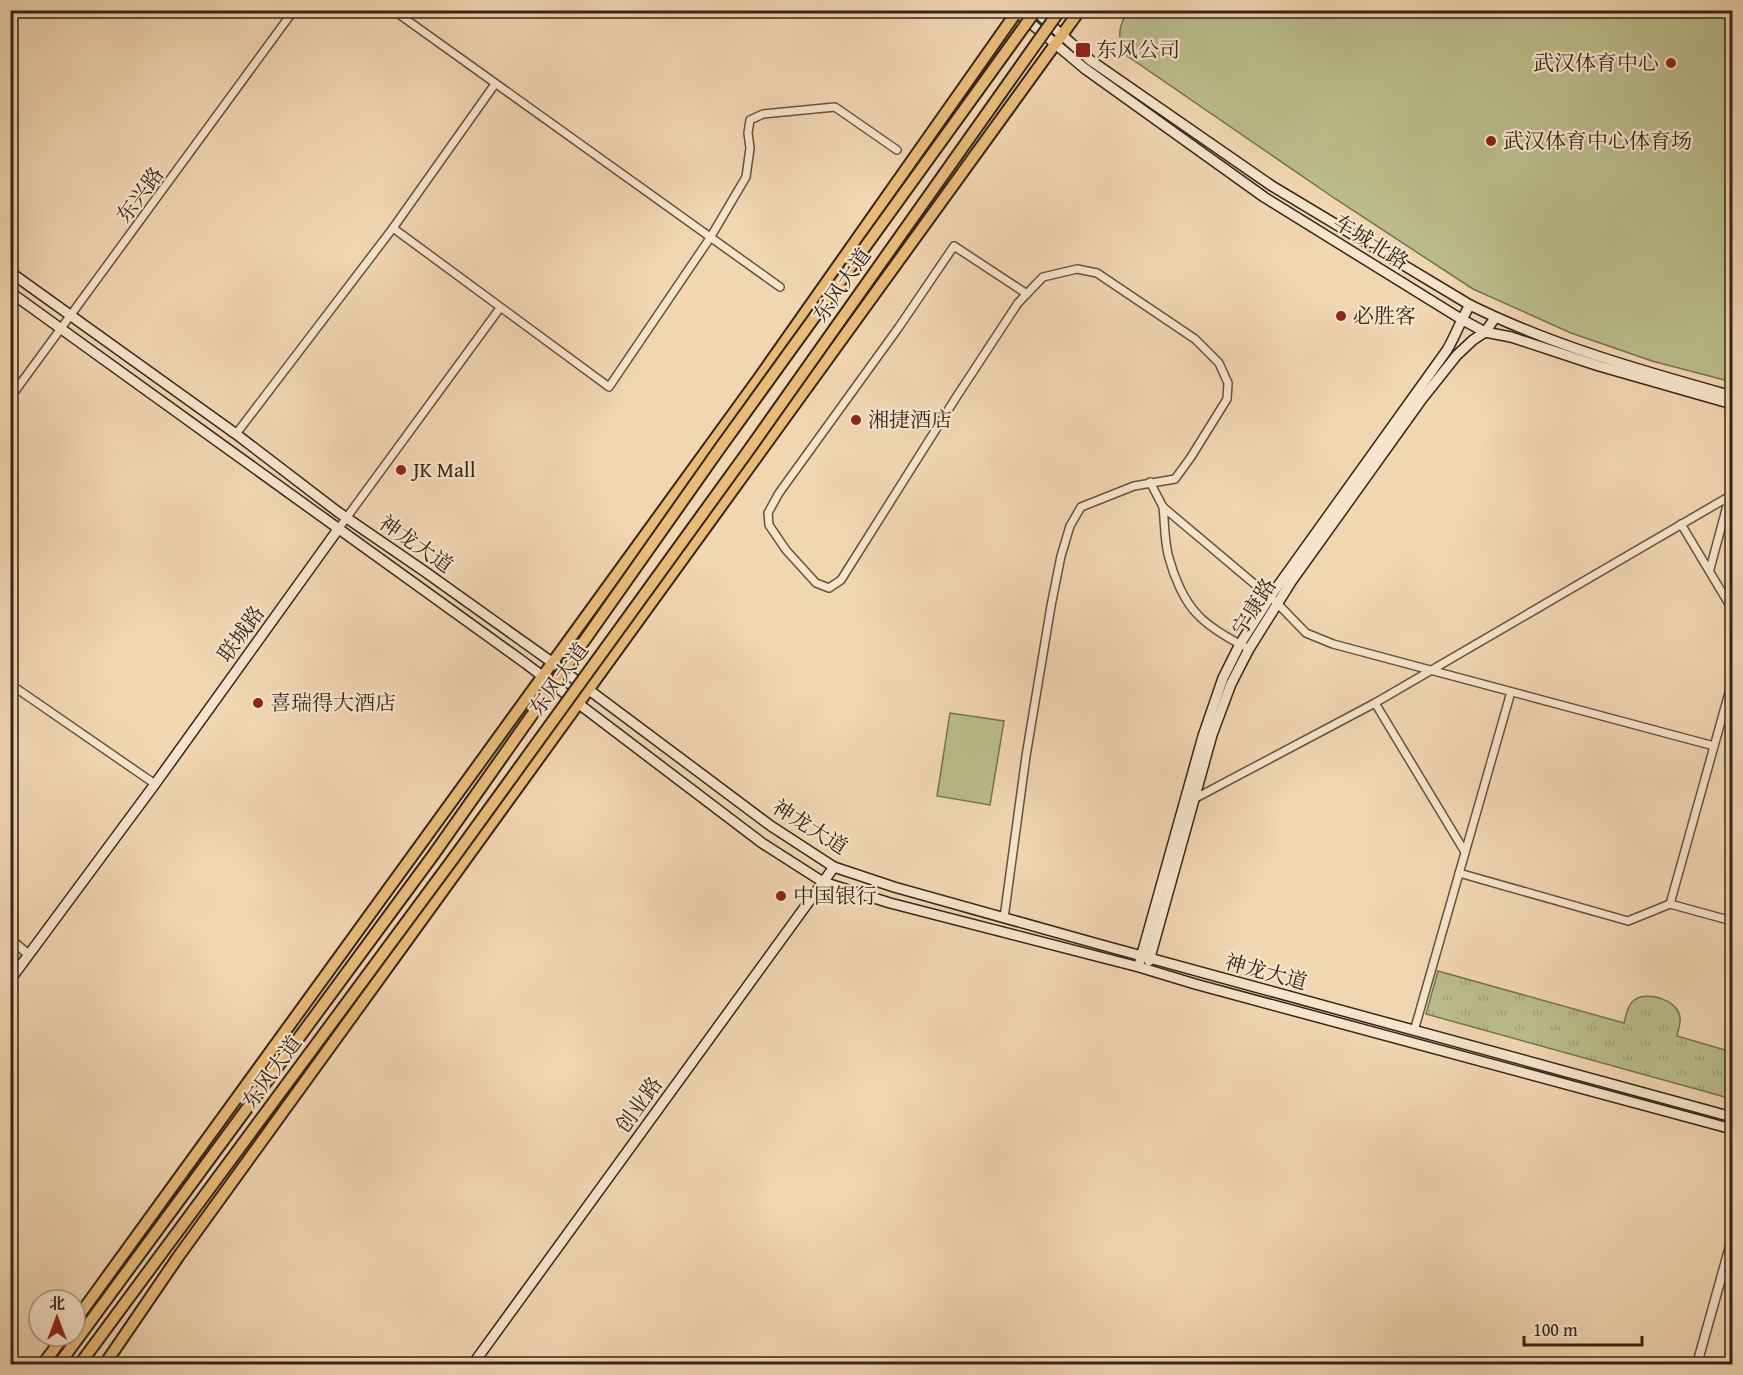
<svg xmlns="http://www.w3.org/2000/svg" width="1743" height="1375" font-family="'Gentium Book Plus','Noto Serif SC',serif">
	<style>
		.grass { fill: url(#grass-tufts); stroke: #787152; stroke-width: 1.5 }
		.garden { fill: #bbbd8c; stroke: #787152; stroke-width: 1.5 }
		.lines { fill: none; stroke-linecap: round; stroke-linejoin: round }
		.minor-casing { stroke: #64513e; stroke-width: 10 }
		.tertiary-casing { stroke: #64513e; stroke-width: 11 }
		.secondary-casing { stroke: #352517; stroke-width: 12 }
		.primary-casing { stroke: #352517; stroke-width: 14 }
		.minor { stroke: #f6e4cd; stroke-width: 7 }
		.tertiary { stroke: #f6e4cd; stroke-width: 8 }
		.secondary { stroke: #f6e4cd; stroke-width: 9 }
		.primary { stroke: #e8bb79; stroke-width: 10 }
		.trunk-bridge-casing { stroke: #352517; stroke-width: 14; stroke-linecap: butt }
		.trunk-bridge { stroke: #e8bb79; stroke-width: 10 }
		.poi-dot { fill: #8f2418; stroke: #f6e4cd; stroke-width: 2 }
		.labels { text-anchor: middle; stroke-width: 4.5; stroke-linejoin: round; paint-order: stroke }
		.poi-label { font-size: 21px; fill: #352517; stroke: #f6e4cd; text-anchor: start }
		.street-label { font-size: 21px; fill: #352517; stroke: #f6e4cd }
	</style>
	<defs>
		<pattern id="grass-tufts" width="24" height="20" patternUnits="userSpaceOnUse" patternTransform="scale(1.5)"><rect width="24" height="20" fill="#bbbd8c"/><path d="M3 7l-1-3M5 7V3M7 7l1-3M15 17l-1-3M17 17v-4M19 17l1-3" fill="none" stroke="#a1a278"/></pattern>
	</defs>
	<rect width="100%" height="100%" fill="#f1d6b2"/>
	<filter id="stains"><feTurbulence type="fractalNoise" baseFrequency=".00333" numOctaves="4"/><feColorMatrix values="0 0 0 0 .2 0 0 0 0 .09 0 0 0 0 .02 0 0 0 .5 -.17"/></filter>
	<radialGradient id="worn" r=".72"><stop offset=".6" stop-color="#630" stop-opacity="0"/><stop offset="1" stop-color="#630" stop-opacity=".3"/></radialGradient>
	<path class="grass" d="M1438,971L1624,1023C1626,1016 1627,1006 1633,1001C1646,990 1677,999 1680,1017C1681,1023 1678,1030 1677,1036L1732,1052V1099L1426,1014Z"/>
	<g class="garden">
		<path d="M1129,10L1732,11V382L1652,361L1571,333L1473,289L1334,198L1123,53C1118,36 1118,25 1129,10Z"/>
		<path d="M950,713L1004,721L990,805L937,796Z"/>
	</g>
	<g class="lines">
		<defs>
			<g id="minor">
				<path d="M393,10L780,287"/>
				<path d="M393,228L609,387L710,238L746,177L750,148L748,133L750,120L763,114L835,107L897,150"/>
				<path d="M10,398L294,10"/>
				<path d="M236,434L393,228L495,84"/>
				<path d="M1150,482L1163,507L1277,603L1306,633L1333,644L1714,746"/>
				<path d="M1163,507C1165,524 1164,541 1169,558C1174,577 1184,601 1198,615C1208,626 1231,640 1244,646"/>
				<path d="M1681,524L1732,609"/>
				<path d="M339,528L500,308"/>
				<path d="M1710,569L1732,487"/>
				<path d="M10,684L155,784"/>
				<path d="M1375,703L1465,852"/>
				<path d="M1192,800L1375,703L1730,496"/>
				<path d="M1459,873L1628,921L1670,904L1732,921"/>
				<path d="M1670,904L1732,682"/>
				<path d="M1004,918L1026,756L1051,606L1061,556L1070,526L1081,507L1134,486L1175,479L1191,457L1227,399L1228,383L1219,363L1195,339L1097,273L1077,269L1043,277L1018,303L957,396L841,580L829,588L816,583L786,550L769,525L768,513L779,493L899,327L954,246L1027,294"/>
				<path d="M1414,1031L1511,692"/>
			</g>
			<g id="tertiary">
				<path d="M10,939L28,954"/>
				<path d="M1697,1364L1732,1239"/>
			</g>
			<g id="secondary">
				<path d="M1015,10L1084,68L1264,197L1461,319L1485,332L1511,337L1599,366L1732,404"/>
				<path d="M1034,10L1090,60L1272,186L1470,305C1553,346 1643,371 1732,396"/>
				<path d="M10,272L236,434L338,512L424,571L553,663L771,826L834,867L894,887L1098,944L1732,1117"/>
				<path d="M10,292L525,663L762,843L823,882L890,903L1139,967L1195,984L1732,1129"/>
				<path d="M1140,961L1203,736L1223,678L1240,644L1270,597L1447,350C1456,335 1461,319 1470,305"/>
				<path d="M1149,961L1212,735L1231,684L1249,649L1291,582L1422,399L1457,355L1473,340L1485,332L1495,318"/>
				<path d="M10,980L155,784L339,528"/>
				<path d="M473,1364L834,867"/>
			</g>
			<g id="primary">
				<path d="M75,1321L759,378L1018,10"/>
				<path d="M43,1364L64,1336"/>
				<path d="M105,1364L178,1257L1080,10"/>
			</g>
		</defs>
		<use href="#minor" class="minor-casing"/>
		<use href="#tertiary" class="tertiary-casing"/>
		<use href="#secondary" class="secondary-casing"/>
		<use href="#primary" class="primary-casing"/>
		<use href="#minor" class="minor"/>
		<use href="#tertiary" class="tertiary"/>
		<use href="#secondary" class="secondary"/>
		<use href="#primary" class="primary"/>
		<defs>
			<g id="trunk-bridge">
				<path d="M59,1364L434,854L720,448L1036,10"/>
				<path d="M80,1364L453,859L746,454L1060,10"/>
			</g>
		</defs>
		<use href="#trunk-bridge" class="trunk-bridge-casing"/>
		<use href="#trunk-bridge" class="trunk-bridge"/>
	</g>
	<g class="poi-dot">
		<rect x="1075" y="42" width="16" height="16" rx="3"/>
		<circle cx="1671" cy="63" r="6"/>
		<circle cx="1491" cy="141" r="6"/>
		<circle cx="1341" cy="316" r="6"/>
		<circle cx="856" cy="420" r="6"/>
		<circle cx="401" cy="470" r="6"/>
		<circle cx="258" cy="703" r="6"/>
		<circle cx="781" cy="896" r="6"/>
	</g>
	<g class="labels">
		<g class="poi-label">
			<text x="1096" y="57">东风公司</text>
			<text x="1659" y="70" text-anchor="end">武汉体育中心</text>
			<text x="1503" y="148">武汉体育中心体育场</text>
			<text x="1353" y="323">必胜客</text>
			<text x="868" y="427">湘捷酒店</text>
			<text x="413" y="477">JK Mall</text>
			<text x="270" y="710">喜瑞得大酒店</text>
			<text x="793" y="903">中国银行</text>
		</g>
		<g class="street-label">
			<text transform="translate(140 195) rotate(-53)" y="7">东兴路</text>
			<text transform="translate(1371 242) rotate(32)" y="7">车城北路</text>
			<text transform="translate(842 285) rotate(-55)" y="7">东风大道</text>
			<text transform="translate(416 544) rotate(35)" y="7">神龙大道</text>
			<text transform="translate(1254 607) rotate(-58)" y="7">宁康路</text>
			<text transform="translate(241 634) rotate(-54)" y="7">联城路</text>
			<text transform="translate(559 679) rotate(-54)" y="7">东风大道</text>
			<text transform="translate(810 827) rotate(32)" y="7">神龙大道</text>
			<text transform="translate(1266 972) rotate(15)" y="7">神龙大道</text>
			<text transform="translate(272 1072) rotate(-54)" y="7">东风大道</text>
			<text transform="translate(639 1105) rotate(-54)" y="7">创业路</text>
		</g>
	</g>
	<rect width="1743" height="1375" fill="none" stroke="#f1d6b2" stroke-width="36"/>
	<rect x="12" y="12" width="1719" height="1351" fill="none" stroke="#352517" stroke-width="3"/>
	<rect x="18" y="18" width="1707" height="1339" fill="none" stroke="#352517" stroke-width="1.5"/>
	<g transform="translate(57 1318)"><circle r="28" fill="#f6e4cd" stroke="#a99884" stroke-width="1.5"/>
	<path d="M0-4.5L10 22L0 15L-10 22Z" fill="#8f2418"/>
	<text y="-9" font-size="16" font-weight="bold" text-anchor="middle" fill="#352517">北</text>
	</g>
	<path d="M1524 1336v9h118v-9" fill="none" stroke="#352517" stroke-width="3"/>
	<text x="1533" y="1336" font-size="18" fill="#352517" stroke="#f6e4cd" stroke-width="4.5" paint-order="stroke">100 m</text>
	<rect width="100%" height="100%" filter="url(#stains)"/>
	<rect width="100%" height="100%" fill="url(#worn)"/>
</svg>
